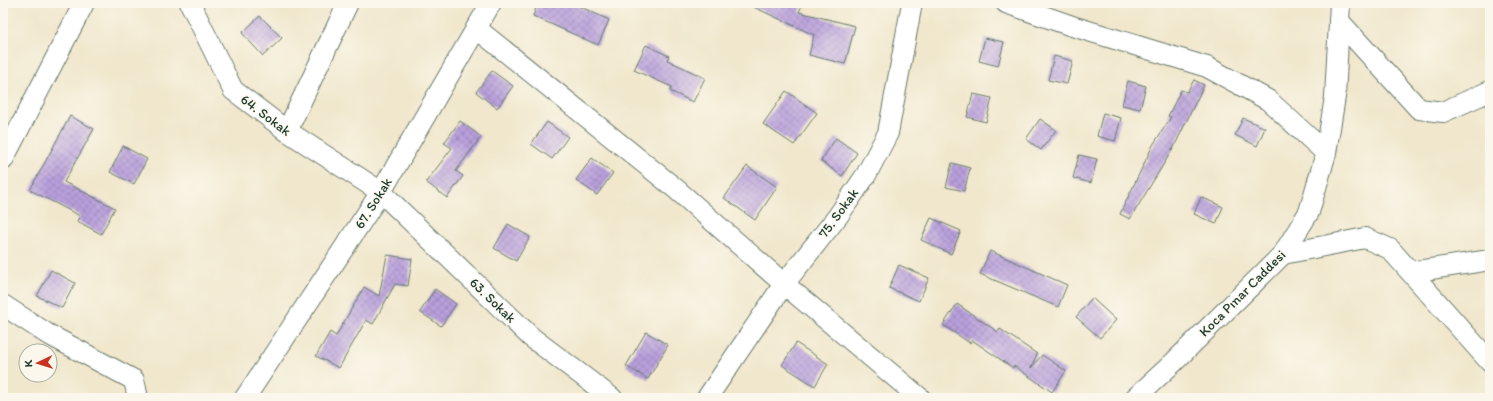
<svg xmlns="http://www.w3.org/2000/svg" width="1493" height="401" font-family="Itim,sans-serif">
	<style>
		.building { fill: url(#building-cross-hatch) }
		.lines { fill: none; stroke-linecap: round; stroke-linejoin: round }
		.minor-casing { stroke: #687869; stroke-width: 22 }
		.minor { stroke: #fff; stroke-width: 20 }
		.labels { text-anchor: middle; stroke-width: 3; stroke-linejoin: round; paint-order: stroke }
		.street-label { font-size: 14px; fill: #1f3d34; stroke: #fbf7ec }
	</style>
	<defs>
		<pattern id="building-cross-hatch" width="8" height="8" patternUnits="userSpaceOnUse"><rect width="8" height="8" fill="#b9a0dd"/><path d="M0 0l8 8M0 8l8-8" fill="none" stroke="#9684b4"/></pattern>
	</defs>
	<rect width="100%" height="100%" fill="#fbf7ec"/>
	<filter id="ink" filterUnits="userSpaceOnUse"><feTurbulence type="fractalNoise" baseFrequency=".025" numOctaves="2"/><feDisplacementMap in="SourceGraphic" scale="8" xChannelSelector="R" yChannelSelector="G"/><feConvolveMatrix kernelMatrix="1 2 1 2 8 2 1 2 1" color-interpolation-filters="sRGB"/></filter>
	<filter id="wash" filterUnits="userSpaceOnUse"><feTurbulence type="fractalNoise" baseFrequency=".012" numOctaves="4" result="noise"/><feDisplacementMap in="SourceGraphic" scale="16" xChannelSelector="R" yChannelSelector="G"/><feGaussianBlur stdDeviation="0.9" result="paint"/><feColorMatrix in="noise" values="0 0 0 0 0 0 0 0 0 0 0 0 0 0 0 0 0 1.4 0 .05"/><feComposite in="paint" operator="in"/></filter>
	<g filter="url(#wash)">
		<rect width="100%" height="100%" fill="#f0e7cc"/>
		<g id="blocks">
			<g class="building">
				<path d="M538,3H572L609,20L598,45L533,16Z"/>
				<path d="M745,3H803L799,12L855,26L845,64L809,55L814,35Z"/>
				<path d="M260,16L282,38L263,56L242,33Z"/>
				<path d="M985,38L1004,42L998,66L979,61Z"/>
				<path d="M646,45L669,56L667,60L705,78L693,102L670,91L672,87L634,70Z"/>
				<path d="M1054,56L1073,61L1067,84L1048,80Z"/>
				<path d="M492,71L513,86L497,108L476,92Z"/>
				<path d="M1194,80L1204,85L1174,147L1130,219L1120,214L1153,145L1171,117L1168,116L1181,90L1187,92Z"/>
				<path d="M1128,81L1146,86L1140,109L1122,105Z"/>
				<path d="M786,91L817,113L794,145L763,124Z"/>
				<path d="M973,94L992,98L986,122L967,117Z"/>
				<path d="M1103,113L1121,118L1115,141L1097,136Z"/>
				<path d="M70,116L94,129L64,182L115,208L101,234L77,221L80,216L30,190Z"/>
				<path d="M1243,118L1265,128L1257,146L1235,135Z"/>
				<path d="M1040,119L1056,130L1041,150L1026,139Z"/>
				<path d="M460,121L481,137L456,171L463,176L447,198L426,182L452,148L444,143Z"/>
				<path d="M547,122L568,137L552,159L531,144Z"/>
				<path d="M836,138L857,153L842,176L821,161Z"/>
				<path d="M123,146L147,159L134,184L110,172Z"/>
				<path d="M1079,155L1097,159L1091,183L1073,178Z"/>
				<path d="M592,158L613,173L597,195L576,180Z"/>
				<path d="M952,163L970,168L964,191L946,187Z"/>
				<path d="M747,166L777,187L755,220L724,198Z"/>
				<path d="M1201,197L1223,207L1216,224L1194,214Z"/>
				<path d="M931,218L961,231L951,254L921,240Z"/>
				<path d="M508,224L530,237L516,261L494,248Z"/>
				<path d="M990,251L1067,285L1058,307L980,274Z"/>
				<path d="M387,255L412,259L408,286L395,284L373,324L366,320L339,368L316,356L330,332L336,336L364,287L379,296Z"/>
				<path d="M899,265L929,278L919,301L889,288Z"/>
				<path d="M51,270L75,283L62,308L37,296Z"/>
				<path d="M435,289L456,304L441,326L420,312Z"/>
				<path d="M1092,298L1116,320L1100,338L1076,317Z"/>
				<path d="M957,304L998,332L1000,329L1037,354L1031,368L1042,355L1066,371L1052,392L1014,366L1013,368L972,340L970,343L943,325Z"/>
				<path d="M646,332L668,345L648,379L626,366Z"/>
				<path d="M796,343L828,364L815,386L782,365Z"/>
			</g>
		</g>
	</g>
	<g filter="url(#ink)">
		<use href="#blocks" fill-opacity="0" stroke="#687869" stroke-width="1"/>
		<g class="lines">
			<defs>
				<g id="minor">
					<path d="M190,3L233,90L287,131L381,192L531,337L612,398"/>
					<path d="M1006,3L1072,26L1207,67L1268,100L1326,153"/>
					<path d="M1339,21L1419,109L1443,112L1490,91"/>
					<path d="M476,28L676,189L784,284L920,398"/>
					<path d="M287,131L348,3"/>
					<path d="M3,160L84,3"/>
					<path d="M1283,254L1365,238L1390,249L1490,362"/>
					<path d="M1411,272L1490,260"/>
					<path d="M3,305L46,333L134,380L138,398"/>
					<path d="M245,398L381,192L491,3"/>
					<path d="M707,398L784,284L838,216L866,175L888,133L912,3"/>
					<path d="M1135,398L1173,363L1283,254L1309,212L1326,153L1335,97L1340,3"/>
				</g>
			</defs>
			<use href="#minor" class="minor-casing"/>
			<use href="#minor" class="minor"/>
		</g>
	</g>
	<g class="labels">
		<g class="street-label">
			<text transform="translate(266 115) rotate(37)" y="5">64. Sokak</text>
			<text transform="translate(373 203) rotate(-58)" y="5">67. Sokak</text>
			<text transform="translate(838 213) rotate(-54)" y="5">75. Sokak</text>
			<text transform="translate(1242 293) rotate(-45)" y="5">Koca Pınar Caddesi</text>
			<text transform="translate(493 300) rotate(44)" y="5">63. Sokak</text>
		</g>
	</g>
	<rect width="1493" height="401" fill="none" stroke="#fbf7ec" stroke-width="16"/>
	<g transform="translate(38 363) rotate(266)"><circle r="19" fill="#fbf7ec" stroke="#a3ada2"/>
	<path d="M0-3L7 15L0 10L-7 15Z" fill="#c8321e"/>
	<text y="-6" font-size="11" font-weight="bold" text-anchor="middle" fill="#1f3d34">K</text>
	</g>
</svg>
